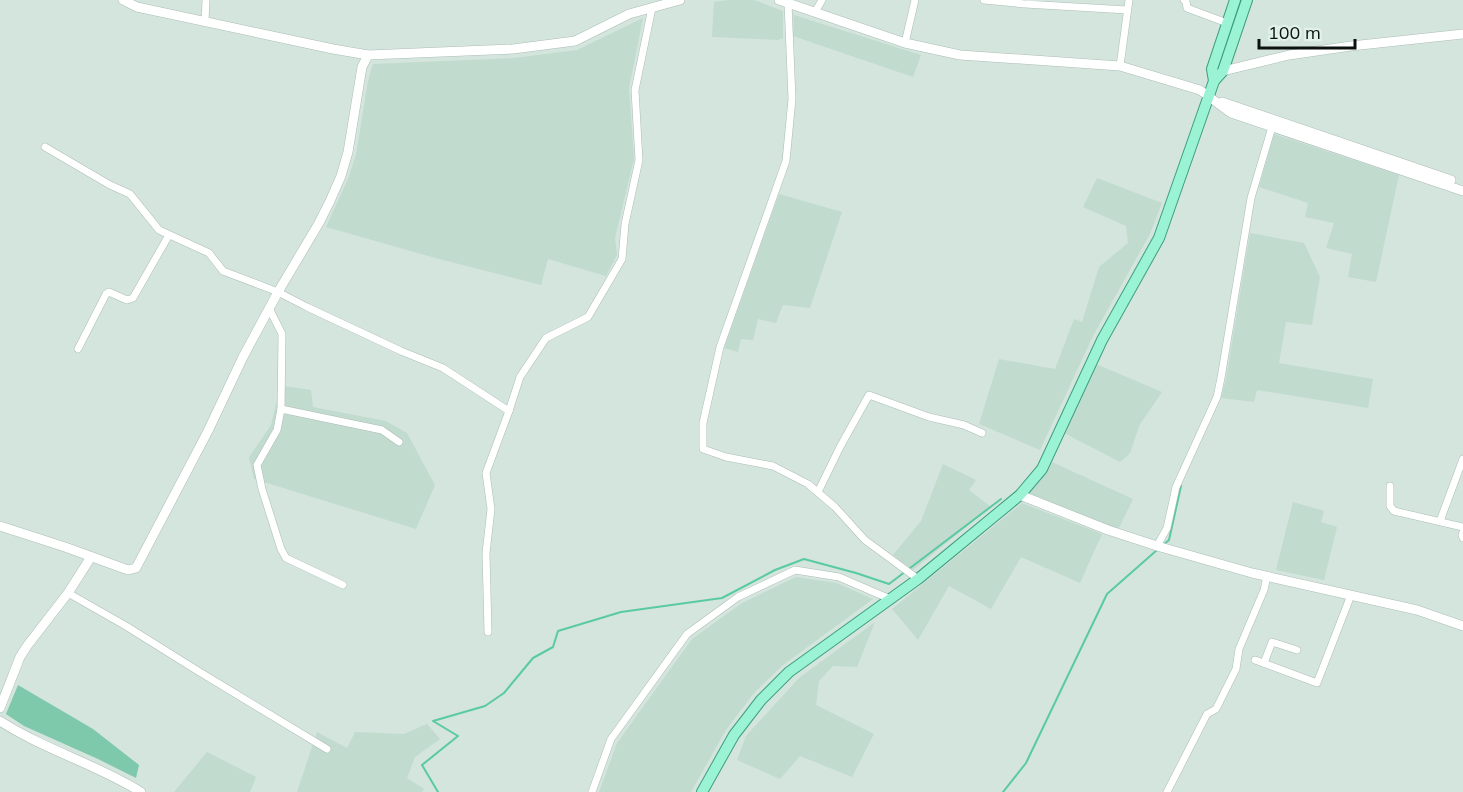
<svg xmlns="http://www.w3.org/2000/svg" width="1463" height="792" font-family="Mulish,sans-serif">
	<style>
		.built { fill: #c1dbcf }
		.green { fill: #7ec8ab }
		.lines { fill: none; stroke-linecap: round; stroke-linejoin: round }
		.stream { stroke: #59caa3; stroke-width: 2 }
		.street-casing { stroke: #acbdb5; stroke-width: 8 }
		.secondary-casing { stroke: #acbdb5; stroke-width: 10 }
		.primary-casing { stroke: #3d9f7e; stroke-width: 12 }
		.street { stroke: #fff; stroke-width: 7 }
		.secondary { stroke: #fff; stroke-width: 9 }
		.primary { stroke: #9bf3d6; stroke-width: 10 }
	</style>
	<rect width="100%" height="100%" fill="#d4e5dd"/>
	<g class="built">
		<path d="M729,0H754L783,11V38L778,40L712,37L714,2Z"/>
		<path d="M794,15L921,55L913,77L793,36Z"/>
		<path d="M643,18L629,88L634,159L615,238L617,255L606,276L548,259L541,285L439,259L326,227L348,179L356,155L368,81L373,64L514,58L577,50Z"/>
		<path d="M1274,134L1399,175L1376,282L1348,277L1352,254L1326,248L1334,223L1305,217L1308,203L1259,187Z"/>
		<path d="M1097,178L1162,203L1150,234L1093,336L1040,450L979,424L999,359L1055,369L1074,319L1082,322L1099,267L1128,243L1126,226L1083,207Z"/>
		<path d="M779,194L842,212L810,308L783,305L776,323L758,319L753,340L741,339L738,352L724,348Z"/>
		<path d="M1250,233L1304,243L1320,277L1312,325L1286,322L1279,363L1373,379L1368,408L1257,390L1254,402L1221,398L1226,379Z"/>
		<path d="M1096,364L1162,392L1140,424L1130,453L1120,462L1064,433Z"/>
		<path d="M277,385L311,390L313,407L386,421L407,433L435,485L416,529L254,479L249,457L271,425L278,396Z"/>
		<path d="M1052,462L1133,499L1118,530L1029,493L1047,472Z"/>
		<path d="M943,464L976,480L969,490L991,507L913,570L893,555L921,521Z"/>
		<path d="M1293,502L1324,511L1321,522L1337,527L1324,580L1276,570Z"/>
		<path d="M1022,503L1102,534L1080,583L1021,557L991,609L949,586L918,640L892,609Z"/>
		<path d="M796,577L837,583L873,599L783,665L754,693L726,730L691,792H599L617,743L692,639L742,603Z"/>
		<path d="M875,622L857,667L833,666L819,681L816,705L874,734L852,777L800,756L780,779L737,760L746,736L799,678Z"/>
		<path d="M427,724L440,739L415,757L407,778L424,789L422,792H297L317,732L347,748L355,732L404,734Z"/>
		<path d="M207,752L256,777L250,792H174Z"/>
	</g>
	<path class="green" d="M18,685L93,729L139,765L136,778L98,759L24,726L6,714Z"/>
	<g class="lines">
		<g class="stream">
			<path d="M1163,545L1169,540L1181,486"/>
			<path d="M438,792L422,765L458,736L433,721L485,706L504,693L533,658L553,647L558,631L621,612L722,598L775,570L804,559L856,573L889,584L1001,499"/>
			<path d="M1003,792L1026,763L1107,594L1157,550"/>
		</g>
		<defs>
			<g id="street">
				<path d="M984,0L1025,4L1127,10"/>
				<path d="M1184,0L1186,1L1187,8L1227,23"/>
				<path d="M788,3L792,99L786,161L720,347L703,423V449L726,457L773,466L808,484L835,507L865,540L918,579"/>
				<path d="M815,12L822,0"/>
				<path d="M205,21L206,0"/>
				<path d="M905,43L915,0"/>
				<path d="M1120,66L1129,0"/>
				<path d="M45,147L110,185L130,194L159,230L209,253L223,271L278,292L307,307L401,351L443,368L509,411"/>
				<path d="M269,308L282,334L281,409L277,430L257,465L262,489L281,549L286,558L343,585"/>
				<path d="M78,349L106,294L109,292L127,300L133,298L169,235"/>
				<path d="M281,409L382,430L399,442"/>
				<path d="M1390,486V506L1394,511L1463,527"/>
				<path d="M818,492L840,447L869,395L929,417L964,425L982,433"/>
				<path d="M1440,521L1463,459"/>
				<path d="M1463,532L1462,535L1463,538"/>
				<path d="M1157,546L1167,528L1176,487L1217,397L1221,378L1251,198L1272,127"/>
				<path d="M68,593L126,626L198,671L327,749"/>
				<path d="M488,632L486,553L491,509L486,473L509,411L520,377L546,338L588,317L622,259L625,224L639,160L635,90L652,8"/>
				<path d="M1255,660L1317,683L1351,595"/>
				<path d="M1264,663L1272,642L1297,650"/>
				<path d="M592,792L611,739L687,634L738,597L795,570L839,577L890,599"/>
				<path d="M1167,792L1207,714L1216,709L1236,669L1239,649L1264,590L1267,576"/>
			</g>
			<g id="secondary">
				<path d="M123,0L137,7L333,49L368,55L513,49L575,41L629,14L680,0"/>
				<path d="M779,0L905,43L960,55L1120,66L1200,90L1231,113L1463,191"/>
				<path d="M1223,71L1289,55L1351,46L1463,34"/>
				<path d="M1222,102L1451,180"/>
				<path d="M1020,495L1108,530L1157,546L1252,573L1417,610L1463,626"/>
				<path d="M0,526L65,547L128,570L136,568L208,431L243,357L278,292L319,223L330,201L341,176L348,152L362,67L368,55"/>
				<path d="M0,708L20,657L27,646L68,593L91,557"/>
				<path d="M0,721C45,750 96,764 141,792"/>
			</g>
			<g id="primary">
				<path d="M1214,81L1212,69L1235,0"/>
				<path d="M702,792L734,735L761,700L789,672L918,579L1020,495L1042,469L1102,340L1159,238L1214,81L1223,71L1247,0"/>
			</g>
		</defs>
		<use href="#street" class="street-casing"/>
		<use href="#secondary" class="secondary-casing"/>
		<use href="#primary" class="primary-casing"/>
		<use href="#street" class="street"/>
		<use href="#secondary" class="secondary"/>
		<use href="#primary" class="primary"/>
	</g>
	<path d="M1259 39v9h96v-9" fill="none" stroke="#0c1210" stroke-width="3"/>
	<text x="1268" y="39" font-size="18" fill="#0c1210" stroke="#e1f2ea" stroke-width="4.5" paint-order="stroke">100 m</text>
</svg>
